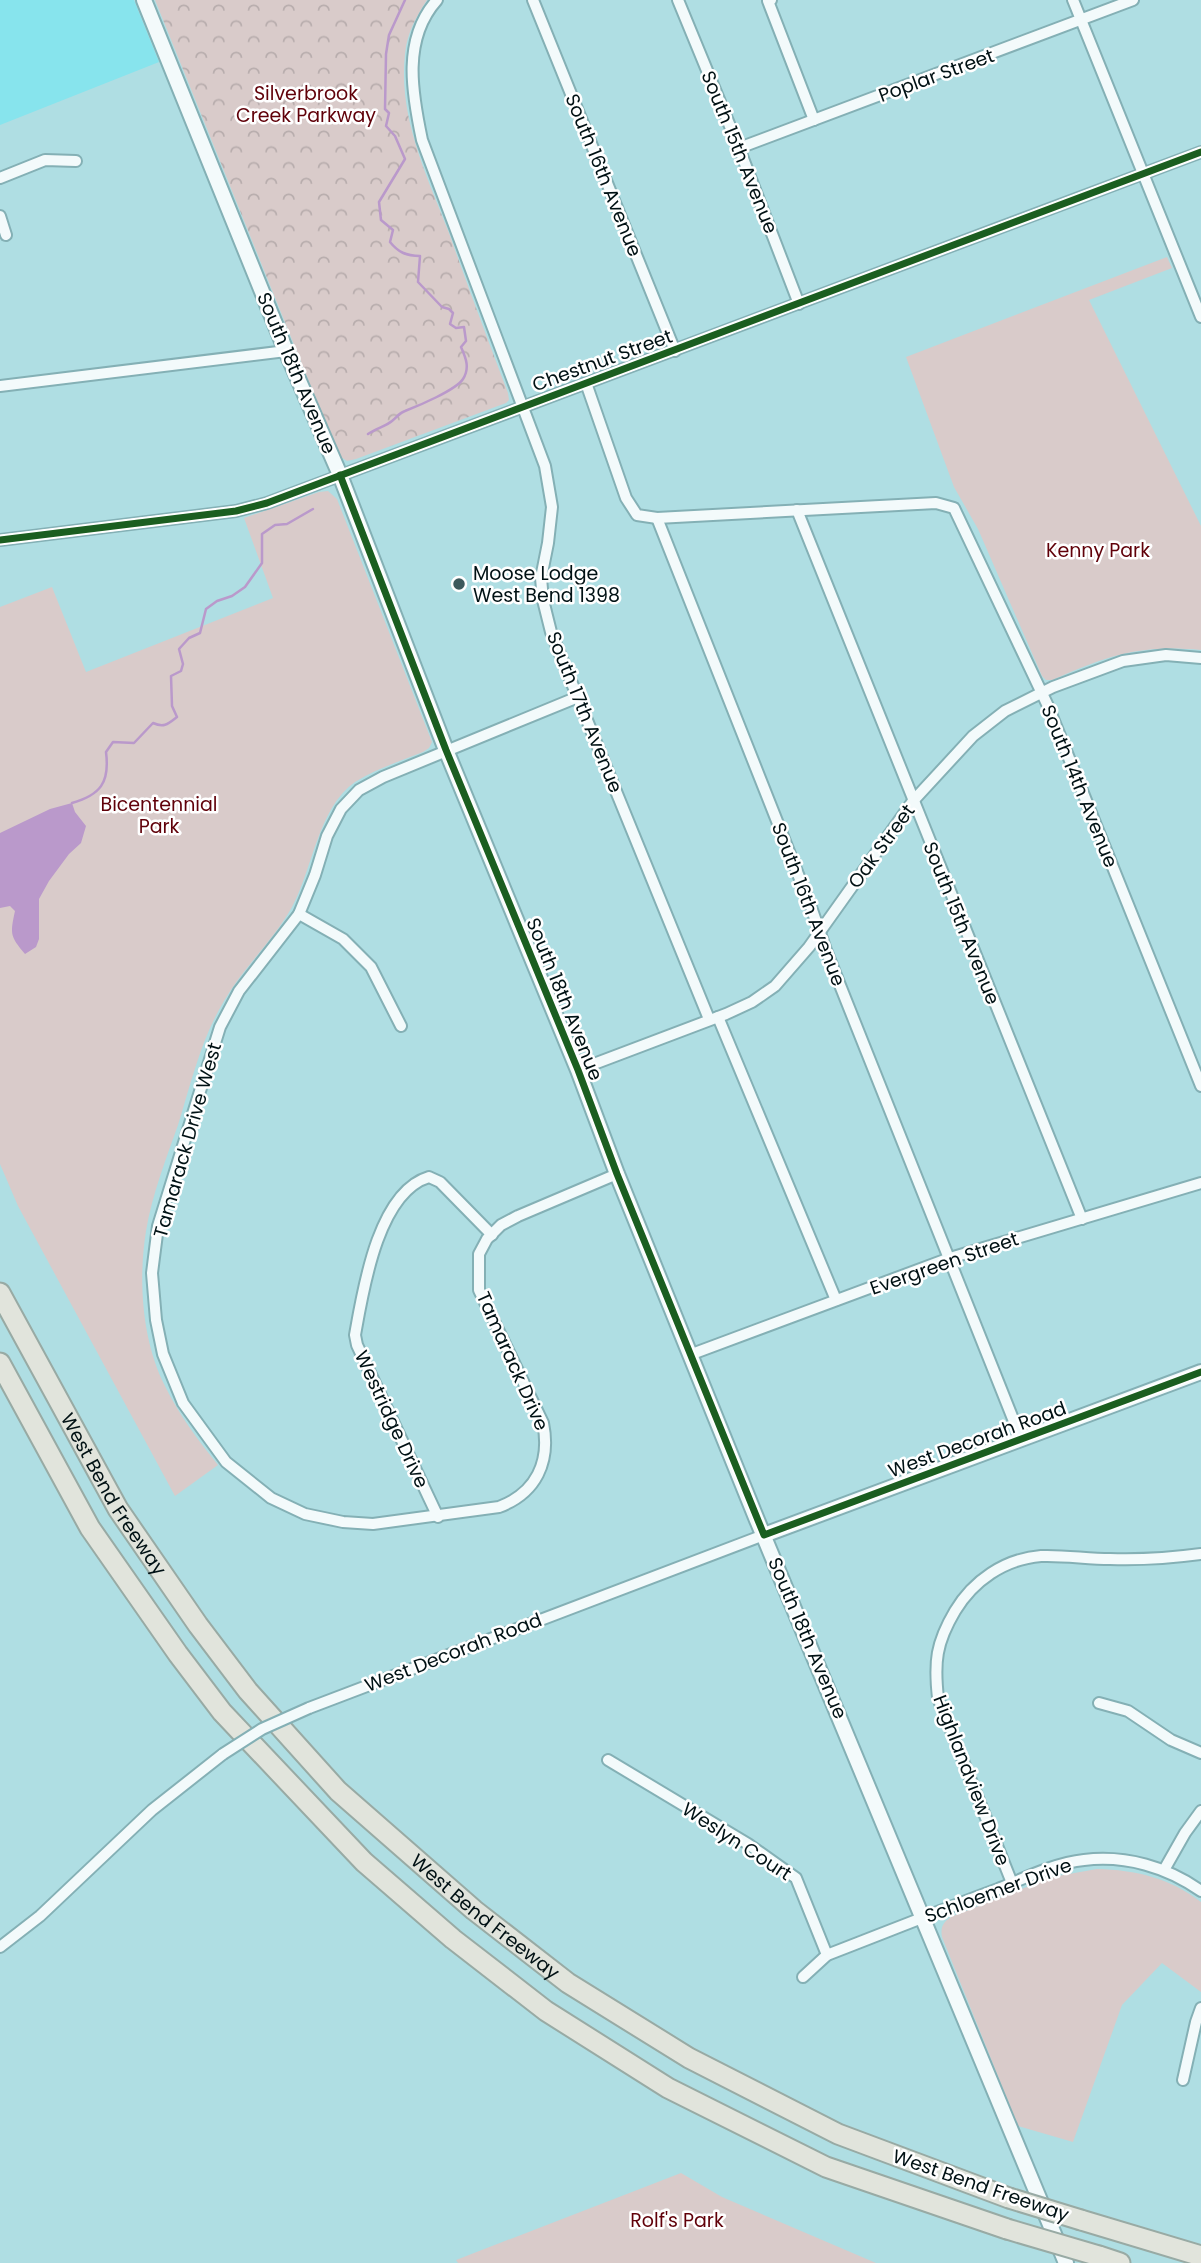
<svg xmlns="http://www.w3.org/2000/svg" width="1201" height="2263" font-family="Poppins,sans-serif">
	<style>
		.built { fill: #87e4ed }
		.green { fill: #d9cbca }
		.forest { fill: url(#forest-crowns) }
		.water { fill: #ba99cb }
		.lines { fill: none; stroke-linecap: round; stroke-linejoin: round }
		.stream { stroke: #ba99cb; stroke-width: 2.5 }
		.minor-casing { stroke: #84b0b5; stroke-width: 14 }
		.tertiary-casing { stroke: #84b0b5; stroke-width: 18 }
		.motorway-casing { stroke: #98aaa4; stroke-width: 23 }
		.minor { stroke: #f3fafb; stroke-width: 10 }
		.tertiary { stroke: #f3fafb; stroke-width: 14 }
		.motorway { stroke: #e1e4dc; stroke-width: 19 }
		.minor-bridge-casing { stroke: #84b0b5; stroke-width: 14; stroke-linecap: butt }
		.motorway-bridge-casing { stroke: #98aaa4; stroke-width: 23; stroke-linecap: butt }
		.minor-bridge { stroke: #f3fafb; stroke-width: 10 }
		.motorway-bridge { stroke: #e1e4dc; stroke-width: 19 }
		.cycleway-casing { stroke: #fff; stroke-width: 11 }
		.cycleway { stroke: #1b5e20; stroke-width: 7 }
		.poi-dot { fill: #3d595c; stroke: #fff; stroke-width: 2.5 }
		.labels { text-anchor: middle; stroke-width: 5; stroke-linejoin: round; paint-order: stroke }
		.street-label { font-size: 19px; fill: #001114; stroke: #fff }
		.park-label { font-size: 19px; fill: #600009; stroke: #fff }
		.poi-label { font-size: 19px; fill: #001114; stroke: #fff; text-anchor: start }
	</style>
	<defs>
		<pattern id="forest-crowns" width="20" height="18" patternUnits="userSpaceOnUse" patternTransform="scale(1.75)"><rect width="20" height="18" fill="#d9cbca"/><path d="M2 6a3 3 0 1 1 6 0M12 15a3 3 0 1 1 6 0" fill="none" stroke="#b8adad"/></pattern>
	</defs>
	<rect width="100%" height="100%" fill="#afdee3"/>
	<path class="built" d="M0,0H134L159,62L0,125Z"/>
	<g class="green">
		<path d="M1167,257L1172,268L1089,300L1201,526V650C1139,644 1107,656 1052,680H1046L1042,676L978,529L954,487L906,357Z"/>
		<path d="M328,491L337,499L432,742L429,748L423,752C400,761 376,769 355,782C318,808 313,868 292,907C273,941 243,968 224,1001C201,1039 191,1083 178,1125C166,1159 152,1195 146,1231C138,1281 142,1341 165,1386C179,1415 198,1440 218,1465L175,1496L18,1206L0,1164V607L52,587L86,672L273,598L244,518L319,492Z"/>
		<path d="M1097,1869C1136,1870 1170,1878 1201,1902V1992L1162,1963L1122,2005L1073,2142L1018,2126L942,1937C940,1926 944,1921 953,1916L1052,1877Z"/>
		<path d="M681,2173L722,2197L876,2263H458L456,2260Z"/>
	</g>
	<path class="forest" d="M155,0H427C416,17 407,33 405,54C398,117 427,176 449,233C468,287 488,340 508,393L509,400L506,403L356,459L347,461L341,457L334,444Z"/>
	<path class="water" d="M72,803L75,812L86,826L81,843L69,854L49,881L39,899V939L36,947L25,954C10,936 10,934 15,911L10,906L0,908V833L50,809Z"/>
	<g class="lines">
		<g class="stream">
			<path d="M368,434C375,429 386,426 392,421C397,417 399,413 405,411C418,406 456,390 463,379C470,368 466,358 461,347L466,341L464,327L456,328L450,324L453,313L449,309L442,307L418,282L420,256C406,256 398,252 390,242L393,230L381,220L379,202L405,159L395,136L386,126L389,113L385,109L386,54L389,35L405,0"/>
			<path d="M72,803C100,795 110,783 106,752L113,742L134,743L153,723C164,728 168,724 177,717L172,706L171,676L181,671L183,664L179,649L189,638L200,633L206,609L217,601L232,596L245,587L262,563V534L275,525L287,524L313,509"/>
		</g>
		<defs>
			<g id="minor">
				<path d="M437,0C402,39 412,93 422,140L545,466L552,507L548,543L541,578L543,600L551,632L709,1019"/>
				<path d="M533,0L675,351"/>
				<path d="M678,0L739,148L799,304"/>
				<path d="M771,0L768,1L814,120"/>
				<path d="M1073,0L1201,317"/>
				<path d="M739,148L1133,0"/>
				<path d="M0,178L45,160L76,161"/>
				<path d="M0,216L6,235"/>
				<path d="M586,383L626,498L637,515L657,518L936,503L954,508L1048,706L1201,1086"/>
				<path d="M0,386L286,351"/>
				<path d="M797,510L1082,1219"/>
				<path d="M657,518L811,907L826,950L1021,1439"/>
				<path d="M0,540L236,511L267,503L1201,152"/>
				<path d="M578,697L383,777L359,790L341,809L327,836L315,875L299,914L239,991L220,1027L158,1226L152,1273L156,1320L163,1354L183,1403L226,1462L271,1498L305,1514L343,1522L373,1524L499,1507C536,1493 551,1462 543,1423L479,1290V1254L487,1239L501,1225L518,1216L617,1174"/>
				<path d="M299,914L343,939L371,967L401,1026"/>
				<path d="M718,1017L836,1300"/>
				<path d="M578,1070L726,1014L752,1002L775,986L809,947L913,801L973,736L1005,711L1053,687L1123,661L1166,655L1201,658"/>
				<path d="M692,1354L950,1258L1201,1183"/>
				<path d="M438,1517L357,1345L355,1335C363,1290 378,1192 429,1177L440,1182L492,1235"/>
				<path d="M1099,1703L1128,1711L1171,1740L1201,1753"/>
				<path d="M309,1708L764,1535"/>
				<path d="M608,1760L748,1844L796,1878L827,1955"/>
				<path d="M1164,1870L1185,1833L1201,1811"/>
				<path d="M1012,1883L938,1698C934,1662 936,1643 955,1611C973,1581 1004,1559 1041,1556C1064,1555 1087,1559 1110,1559C1141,1560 1171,1558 1201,1554"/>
				<path d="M0,1947L40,1916L152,1810L223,1754"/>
				<path d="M803,1977L827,1955C884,1933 941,1910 998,1889C1025,1878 1055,1863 1084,1860C1126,1855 1167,1867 1201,1891"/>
				<path d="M1183,2080L1196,2022L1201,2008"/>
			</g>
			<g id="tertiary">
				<path d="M144,0L286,351L340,475L446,750L578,1070L617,1174L757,1520L1066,2263"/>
				<path d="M764,1535L1201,1372"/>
			</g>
			<g id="motorway">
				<path id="s1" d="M0,1293L118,1509L198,1625L248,1691L338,1791L474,1910L568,1983L689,2058L838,2134L1009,2198"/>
				<path d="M0,1363L90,1528L178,1654L222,1712L364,1862L453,1939L546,2011L668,2088L826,2167L1007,2229"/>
				<path d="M1081,2220L1201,2256"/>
				<path d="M1099,2256L1120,2263"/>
			</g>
		</defs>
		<use href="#minor" class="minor-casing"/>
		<use href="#tertiary" class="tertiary-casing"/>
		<use href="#motorway" class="motorway-casing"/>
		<use href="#minor" class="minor"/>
		<use href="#tertiary" class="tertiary"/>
		<use href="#motorway" class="motorway"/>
		<defs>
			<path id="minor-bridge" d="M223,1754L262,1729L309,1708"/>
			<g id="motorway-bridge">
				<path d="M1009,2198L1081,2220"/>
				<path d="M1007,2229L1099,2256"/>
			</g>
		</defs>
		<use href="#minor-bridge" class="minor-bridge-casing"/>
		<use href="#motorway-bridge" class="motorway-bridge-casing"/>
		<use href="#minor-bridge" class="minor-bridge"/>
		<use href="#motorway-bridge" class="motorway-bridge"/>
		<defs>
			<g id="cycleway">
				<path d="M340,475L446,750L578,1070L617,1174L764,1535L1201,1372"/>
				<path d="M0,540L236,511L267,503L1201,152"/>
			</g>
		</defs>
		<use href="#cycleway" class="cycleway-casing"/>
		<use href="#cycleway" class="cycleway"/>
	</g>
	<circle class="poi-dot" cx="459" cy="584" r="7"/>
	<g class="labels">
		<g class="street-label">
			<text transform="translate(936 75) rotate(-20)" y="7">Poplar Street</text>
			<text transform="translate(740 152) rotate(68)" y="7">South 15th Avenue</text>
			<text transform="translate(604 175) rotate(68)" y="7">South 16th Avenue</text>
			<text transform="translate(602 360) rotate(-20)" y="7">Chestnut Street</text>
			<text transform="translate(297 373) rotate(67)" y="7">South 18th Avenue</text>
			<text transform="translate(585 712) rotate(68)" y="7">South 17th Avenue</text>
			<text transform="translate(1080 786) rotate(68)" y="7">South 14th Avenue</text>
			<text transform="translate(881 846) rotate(-54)" y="7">Oak Street</text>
			<text transform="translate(809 904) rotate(69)" y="7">South 16th Avenue</text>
			<text transform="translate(962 923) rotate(68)" y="7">South 15th Avenue</text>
			<text transform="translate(565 999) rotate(68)" y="7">South 18th Avenue</text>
			<text transform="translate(187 1140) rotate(-74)" y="7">Tamarack Drive West</text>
			<text transform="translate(944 1263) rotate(-19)" y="7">Evergreen Street</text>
			<text transform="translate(513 1361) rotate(66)" y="7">Tamarack Drive</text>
			<text transform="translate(392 1419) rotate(65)" y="7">Westridge Drive</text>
			<text transform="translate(977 1439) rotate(-20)" y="7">West Decorah Road</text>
			<text dy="7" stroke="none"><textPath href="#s1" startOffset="231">West Bend Freeway</textPath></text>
			<text transform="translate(808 1638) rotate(67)" y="7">South 18th Avenue</text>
			<text transform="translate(453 1652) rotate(-21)" y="7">West Decorah Road</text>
			<text transform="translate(972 1780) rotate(69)" y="7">Highlandview Drive</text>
			<text transform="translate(737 1841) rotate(33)" y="7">Weslyn Court</text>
			<text transform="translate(998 1890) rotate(-20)" y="7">Schloemer Drive</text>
			<text dy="7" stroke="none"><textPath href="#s1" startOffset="798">West Bend Freeway</textPath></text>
			<text transform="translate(981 2185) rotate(19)" y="7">West Bend Freeway</text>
		</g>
		<g class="park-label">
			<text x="306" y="100">Silverbrook<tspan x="306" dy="22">Creek Parkway</tspan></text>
			<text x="1098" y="557">Kenny Park</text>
			<text x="159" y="811">Bicentennial<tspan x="159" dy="22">Park</tspan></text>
			<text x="677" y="2227">Rolf's Park</text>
		</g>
		<g class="poi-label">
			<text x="473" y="580">Moose Lodge<tspan x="473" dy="22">West Bend 1398</tspan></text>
		</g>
	</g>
</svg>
